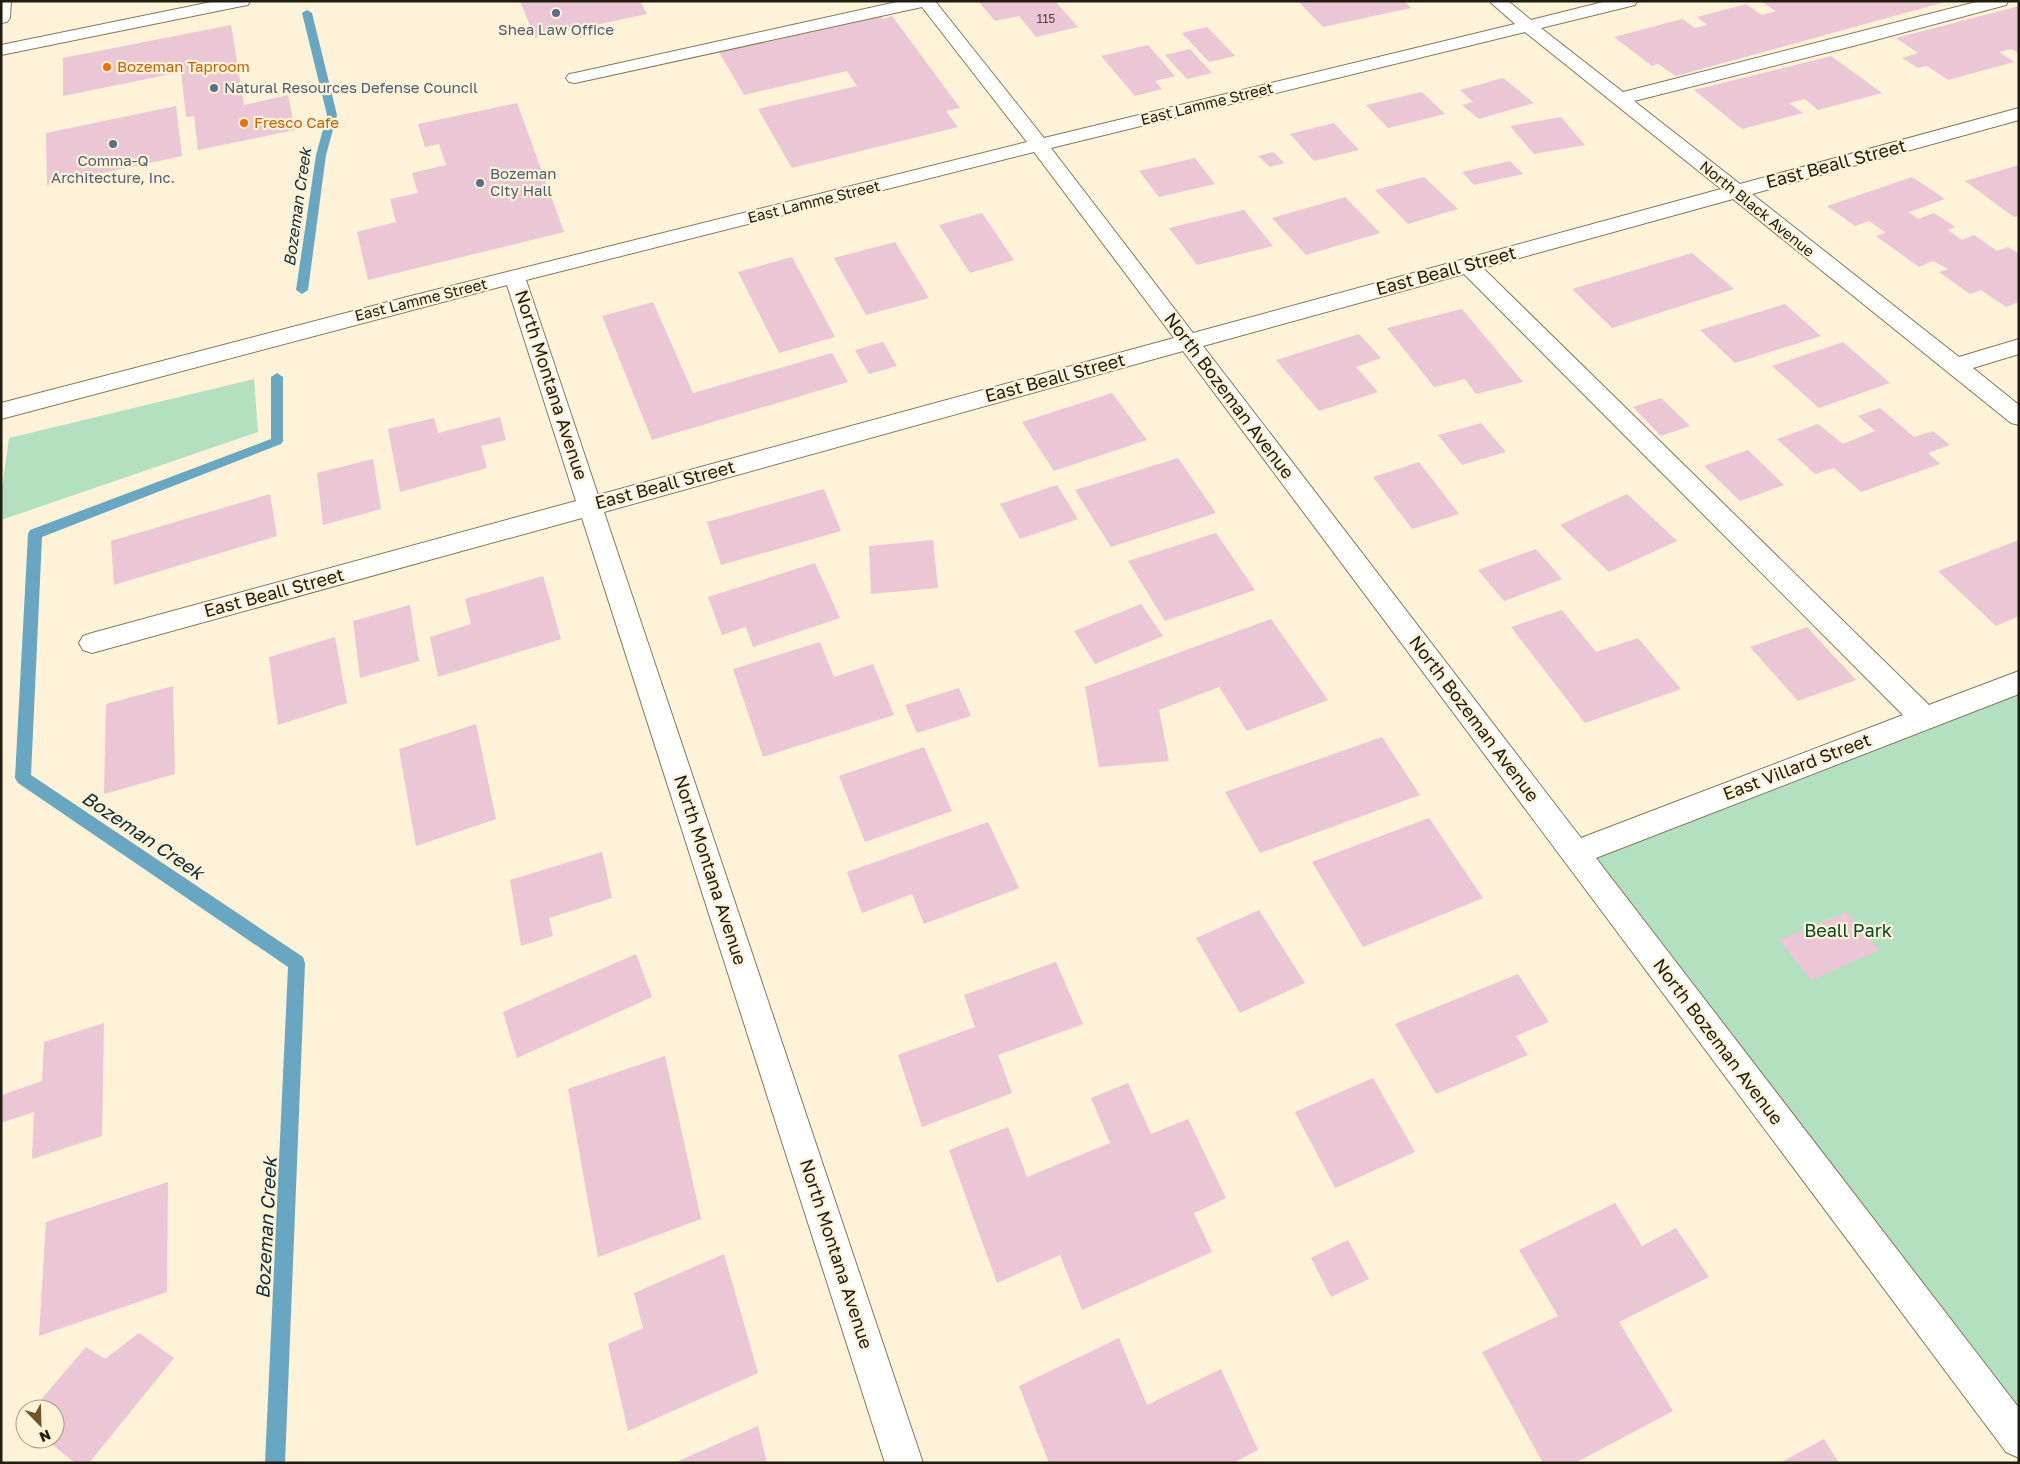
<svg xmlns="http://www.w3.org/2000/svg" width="2020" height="1464" font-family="'Golos Text',sans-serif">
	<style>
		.green { fill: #b2e0c0 }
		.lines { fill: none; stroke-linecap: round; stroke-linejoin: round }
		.stream { fill: #69a6c2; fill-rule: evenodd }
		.building { fill: #ebc6d4 }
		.minor-casing { stroke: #85785a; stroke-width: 2 }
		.major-casing { stroke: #85785a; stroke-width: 2 }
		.minor { fill: #fff; fill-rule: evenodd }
		.major { fill: #fff; fill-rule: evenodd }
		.service-dot { fill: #5c6f8a; stroke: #fef2d8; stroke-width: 2 }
		.food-dot { fill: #e8710a; stroke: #fef2d8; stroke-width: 2 }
		.labels { text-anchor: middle; stroke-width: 4.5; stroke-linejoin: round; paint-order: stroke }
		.far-number-label { font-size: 12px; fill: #544641 }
		.far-service-label { font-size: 15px; fill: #4e5e75; stroke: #fef2d8 }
		.far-food-label { font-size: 15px; fill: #c56008; stroke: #fef2d8; text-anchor: start }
		.far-street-label { font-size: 15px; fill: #211c10; stroke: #fef2d8 }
		.far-water-label { font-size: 16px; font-style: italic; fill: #0f2d39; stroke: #fef2d8 }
		.street-label { font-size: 18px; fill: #211c10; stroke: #fef2d8 }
		.park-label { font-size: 18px; fill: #044725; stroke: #fef2d8 }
		.water-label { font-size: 19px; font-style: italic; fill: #0f2d39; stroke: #fef2d8 }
	</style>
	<rect width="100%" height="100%" fill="#fef2d8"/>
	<g class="green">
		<path d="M254,379L258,432L1,520V495L9,438Z"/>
		<path d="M2019,684V1439L1576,853Z"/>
	</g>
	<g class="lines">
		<g class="stream">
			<path d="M307,10L312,13L337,115L326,155L308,290L302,294L296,290L316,155L327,115L302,13Z"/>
			<path d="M277,373L283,377V441L281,444L42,537L31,775L303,957L305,963L285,1463H265L288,967L18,783L15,778L28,534L30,530L271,439V377Z"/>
		</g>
	</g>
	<g class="building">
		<path d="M520,1H640L647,14L535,38Z"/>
		<path d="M978,1H1055L1078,27L1036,37L1019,16L995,21Z"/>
		<path d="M1303,1H1404L1411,8L1323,27L1299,2Z"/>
		<path d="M1765,1H1945V2L1676,76L1658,64L1652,66L1614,37L1682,19L1695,28L1707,25L1697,17L1746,4L1762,15L1776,11L1762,2Z"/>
		<path d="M2019,6V54L2012,49L1999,52L2014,62L1948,80L1927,66L1918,68L1902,58L1918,53L1896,38Z"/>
		<path d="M880,15L883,19L892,16L960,108L946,111L958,127L792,168L758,109L857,86L847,71L744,95L719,52Z"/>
		<path d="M231,25L244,105L288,95L295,130L198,150L194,116L186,117L181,72L63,96V58Z"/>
		<path d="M1207,27L1235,56L1209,62L1182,33Z"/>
		<path d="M1148,45L1175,76L1155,81L1162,89L1135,96L1101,56Z"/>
		<path d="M1190,49L1212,73L1187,79L1165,55Z"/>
		<path d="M1831,56L1882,93L1818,110L1805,99L1789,103L1803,113L1742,129L1694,90Z"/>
		<path d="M1503,78L1534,103L1479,119L1462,105L1473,102L1460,90Z"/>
		<path d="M1422,92L1445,114L1388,128L1366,105Z"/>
		<path d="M517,103L564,232L368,280L357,232L396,222L390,199L418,193L412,173L446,165L439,144L425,147L418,124Z"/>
		<path d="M176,106L182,156L47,185L46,133Z"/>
		<path d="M1561,117L1585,145L1534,154L1510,126Z"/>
		<path d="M1334,123L1359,150L1314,161L1290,134Z"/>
		<path d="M1273,152L1284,163L1270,167L1258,156Z"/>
		<path d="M1195,158L1215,184L1159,197L1139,171Z"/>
		<path d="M1510,161L1523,174L1474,185L1462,172Z"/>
		<path d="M2019,165V216L2014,217L1965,181Z"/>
		<path d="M1424,177L1458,209L1408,224L1375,190Z"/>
		<path d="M1912,177L1945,199L1909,212L1918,219L1934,213L1955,227L1948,230L1962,240L1974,235L1997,251L2008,247L2019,254V302L2006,307L1981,290L1970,294L1939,272L1948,269L1933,261L1919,267L1876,236L1886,233L1869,221L1855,226L1827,206Z"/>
		<path d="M1345,197L1380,233L1306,255L1272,218Z"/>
		<path d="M1244,210L1273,246L1197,265L1169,228Z"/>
		<path d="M982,213L1014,260L970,273L939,225Z"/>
		<path d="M895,242L929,298L866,315L834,258Z"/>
		<path d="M1692,253L1734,289L1612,328L1572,289Z"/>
		<path d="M792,257L835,337L779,353L738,272Z"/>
		<path d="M653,302L693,393L832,353L848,382L652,440L602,316Z"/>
		<path d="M1785,304L1821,336L1735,363L1700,330Z"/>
		<path d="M1462,309L1523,382L1476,394L1465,379L1434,387L1387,328Z"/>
		<path d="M1359,334L1381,358L1356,367L1378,392L1319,411L1276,360Z"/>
		<path d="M883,342L897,366L869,374L855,350Z"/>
		<path d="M1843,342L1890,383L1819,408L1772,366Z"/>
		<path d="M1112,393L1147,440L1054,471L1022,422Z"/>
		<path d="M1661,398L1690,426L1661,436L1633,407Z"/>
		<path d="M1880,408L1914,437L1933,431L1950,445L1928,453L1940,464L1861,492L1834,468L1815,474L1777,439L1818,424L1843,444L1875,431L1858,416Z"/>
		<path d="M500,417L506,440L481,446L487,468L400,492L388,429L434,418L438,433Z"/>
		<path d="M1481,423L1506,452L1462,465L1438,435Z"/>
		<path d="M1748,450L1784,485L1740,501L1704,466Z"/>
		<path d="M1178,458L1216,513L1111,547L1075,490Z"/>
		<path d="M373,459L381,509L323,525L317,473Z"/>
		<path d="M1419,462L1459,514L1412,529L1373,477Z"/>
		<path d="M1057,485L1078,519L1020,539L1000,504Z"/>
		<path d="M824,489L841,531L721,565L707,522Z"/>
		<path d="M270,494L277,536L114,585L111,541Z"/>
		<path d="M1627,494L1677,541L1609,572L1560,525Z"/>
		<path d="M1216,533L1255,590L1165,621L1128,561Z"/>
		<path d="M933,540L938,588L871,594L869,546Z"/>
		<path d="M2019,540V616L1996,626L1938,571Z"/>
		<path d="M1536,549L1562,579L1504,601L1478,570Z"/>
		<path d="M815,563L840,618L753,647L746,627L722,635L708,597Z"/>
		<path d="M543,576L561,639L438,677L430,637L471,624L465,599Z"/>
		<path d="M1141,604L1163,636L1095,664L1074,631Z"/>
		<path d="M410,605L419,661L360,678L353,621Z"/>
		<path d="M1562,610L1596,652L1638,638L1681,689L1585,723L1511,627Z"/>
		<path d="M1271,619L1328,700L1247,731L1219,687L1159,710L1169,761L1099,767L1085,687Z"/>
		<path d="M1807,627L1856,680L1798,701L1750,647Z"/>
		<path d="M335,637L347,703L278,725L269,657Z"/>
		<path d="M820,642L834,677L873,664L894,715L763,757L733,669Z"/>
		<path d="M173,686L175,774L104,794L106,704Z"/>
		<path d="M959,688L971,716L917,733L905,705Z"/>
		<path d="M476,724L496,819L416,846L399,749Z"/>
		<path d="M1382,737L1420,795L1260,853L1225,792Z"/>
		<path d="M924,747L952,811L865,842L839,776Z"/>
		<path d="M1429,818L1483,898L1363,947L1312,862Z"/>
		<path d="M988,822L1019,888L924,924L912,894L862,913L847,872Z"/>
		<path d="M602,852L612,898L549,918L553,936L521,946L510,880Z"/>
		<path d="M1259,910L1305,983L1240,1013L1196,938Z"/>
		<path d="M1846,912L1879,950L1811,980L1779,940Z"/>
		<path d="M636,954L652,997L517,1058L503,1012Z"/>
		<path d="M1056,962L1083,1024L998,1055L1012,1093L922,1127L898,1055L975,1027L964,995Z"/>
		<path d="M1518,974L1549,1022L1516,1036L1528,1055L1436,1094L1395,1024Z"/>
		<path d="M104,1023L102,1136L32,1159L34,1112L1,1123L2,1095L42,1081L44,1042Z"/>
		<path d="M665,1056L701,1219L598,1257L568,1089Z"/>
		<path d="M1373,1078L1415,1152L1335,1188L1295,1112Z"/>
		<path d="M1128,1083L1151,1134L1188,1119L1226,1198L1194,1213L1212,1252L1082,1310L1060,1255L997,1283L949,1150L1008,1127L1027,1177L1110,1143L1091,1098Z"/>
		<path d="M168,1182L167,1292L39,1336L46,1222Z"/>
		<path d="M1615,1203L1642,1246L1676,1228L1709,1277L1619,1322L1673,1411L1575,1463H1543L1482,1352L1558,1316L1519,1250Z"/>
		<path d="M1348,1240L1369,1279L1331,1297L1311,1258Z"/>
		<path d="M724,1254L758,1373L628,1431L608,1344L643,1328L634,1293Z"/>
		<path d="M139,1333L174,1358L89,1463H75L45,1439H55V1409H33L86,1347L105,1359Z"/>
		<path d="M1119,1338L1147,1405L1221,1369L1258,1450L1233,1463H1049L1019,1386Z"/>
		<path d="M758,1426L767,1463H674Z"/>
		<path d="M1824,1439L1839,1463H1780Z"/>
	</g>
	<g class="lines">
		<defs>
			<g id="minor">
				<path d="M216,1H250L248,5L242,6L1,55V45Z"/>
				<path d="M901,1H935L1044,138L1515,24L1489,1H1508L1531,20L1607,1H1637L1635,5L1541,28L1623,92L1980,1H2008L2006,5L1853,46L1634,101L1740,184L2019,108V120L1752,194L1959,357L2019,339V354L1973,368L2019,405V425L2011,423L1733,199L1483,268L1929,705L2019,671V694L1596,858L2019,1408V1458L2006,1452L1183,351L604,512L923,1463H885L582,518L92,653L83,650L79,643L83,636L92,633L576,501L507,285L1,419V403L407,297L1027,142L922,7L575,83L569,82L566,78L569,74L575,73ZM1525,32L1721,189L1193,333L1051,148ZM1034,152L1174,338L598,495L526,280ZM1464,274L1903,715L1581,838L1203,346Z"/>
			</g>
			<path id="major" d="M1,1H11L10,18L7,22L1,23Z"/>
		</defs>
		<use href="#minor" class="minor-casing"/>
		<use href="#major" class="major-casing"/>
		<use href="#minor" class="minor"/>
		<use href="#major" class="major"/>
	</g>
	<g class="service-dot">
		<circle cx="556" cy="13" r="5"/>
		<circle cx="214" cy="88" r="5"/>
		<circle cx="113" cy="144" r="5"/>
		<circle cx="480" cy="183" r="5"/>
	</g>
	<g class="food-dot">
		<circle cx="107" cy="67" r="5"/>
		<circle cx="244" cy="123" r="5"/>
	</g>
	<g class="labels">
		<g class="far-number-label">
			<text x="1046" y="23">115</text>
		</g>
		<g class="far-service-label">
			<text x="556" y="35">Shea Law Office</text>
			<text x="224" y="93" text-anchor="start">Natural Resources Defense Council</text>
			<text x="113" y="166">Comma-Q<tspan x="113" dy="17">Architecture, Inc.</tspan></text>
			<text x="490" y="179" text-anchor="start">Bozeman<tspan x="490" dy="17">City Hall</tspan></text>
		</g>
		<g class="far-food-label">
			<text x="117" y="72">Bozeman Taproom</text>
			<text x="254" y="128">Fresco Cafe</text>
		</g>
		<g class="far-street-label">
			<text transform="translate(1207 104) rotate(-14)" y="5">East Lamme Street</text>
			<text transform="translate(814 202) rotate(-14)" y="5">East Lamme Street</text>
			<text transform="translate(1757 209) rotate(39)" y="5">North Black Avenue</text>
			<text transform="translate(421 300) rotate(-14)" y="5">East Lamme Street</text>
		</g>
		<g class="far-water-label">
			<text transform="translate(297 207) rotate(-82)" y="6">Bozeman Creek</text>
		</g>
		<g class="street-label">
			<text transform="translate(1836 164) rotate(-15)" y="6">East Beall Street</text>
			<text transform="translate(1446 271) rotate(-15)" y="6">East Beall Street</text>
			<text transform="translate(1055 378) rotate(-15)" y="6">East Beall Street</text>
			<text transform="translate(551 385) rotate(72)" y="6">North Montana Avenue</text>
			<text transform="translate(1229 396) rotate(53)" y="6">North Bozeman Avenue</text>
			<text transform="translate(665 485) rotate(-15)" y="6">East Beall Street</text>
			<text transform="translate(274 593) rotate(-15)" y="6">East Beall Street</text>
			<text transform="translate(1474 719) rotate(53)" y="6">North Bozeman Avenue</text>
			<text transform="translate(1797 767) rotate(-21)" y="6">East Villard Street</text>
			<text transform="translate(710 870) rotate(72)" y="6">North Montana Avenue</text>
			<text transform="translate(1718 1042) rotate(53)" y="6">North Bozeman Avenue</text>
			<text transform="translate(836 1254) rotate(72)" y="6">North Montana Avenue</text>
		</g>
		<g class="park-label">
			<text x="1848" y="937">Beall Park</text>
		</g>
		<g class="water-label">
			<text transform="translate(143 835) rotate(34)" y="7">Bozeman Creek</text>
			<text transform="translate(266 1228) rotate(-87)" y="7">Bozeman Creek</text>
		</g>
	</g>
	<rect width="2020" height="1464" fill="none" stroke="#211c10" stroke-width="5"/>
	<g transform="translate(40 1424) rotate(157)"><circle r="24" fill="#fef2d8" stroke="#a69c88"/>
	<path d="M0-4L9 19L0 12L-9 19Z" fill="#735329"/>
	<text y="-8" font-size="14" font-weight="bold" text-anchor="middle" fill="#211c10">N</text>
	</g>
</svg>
